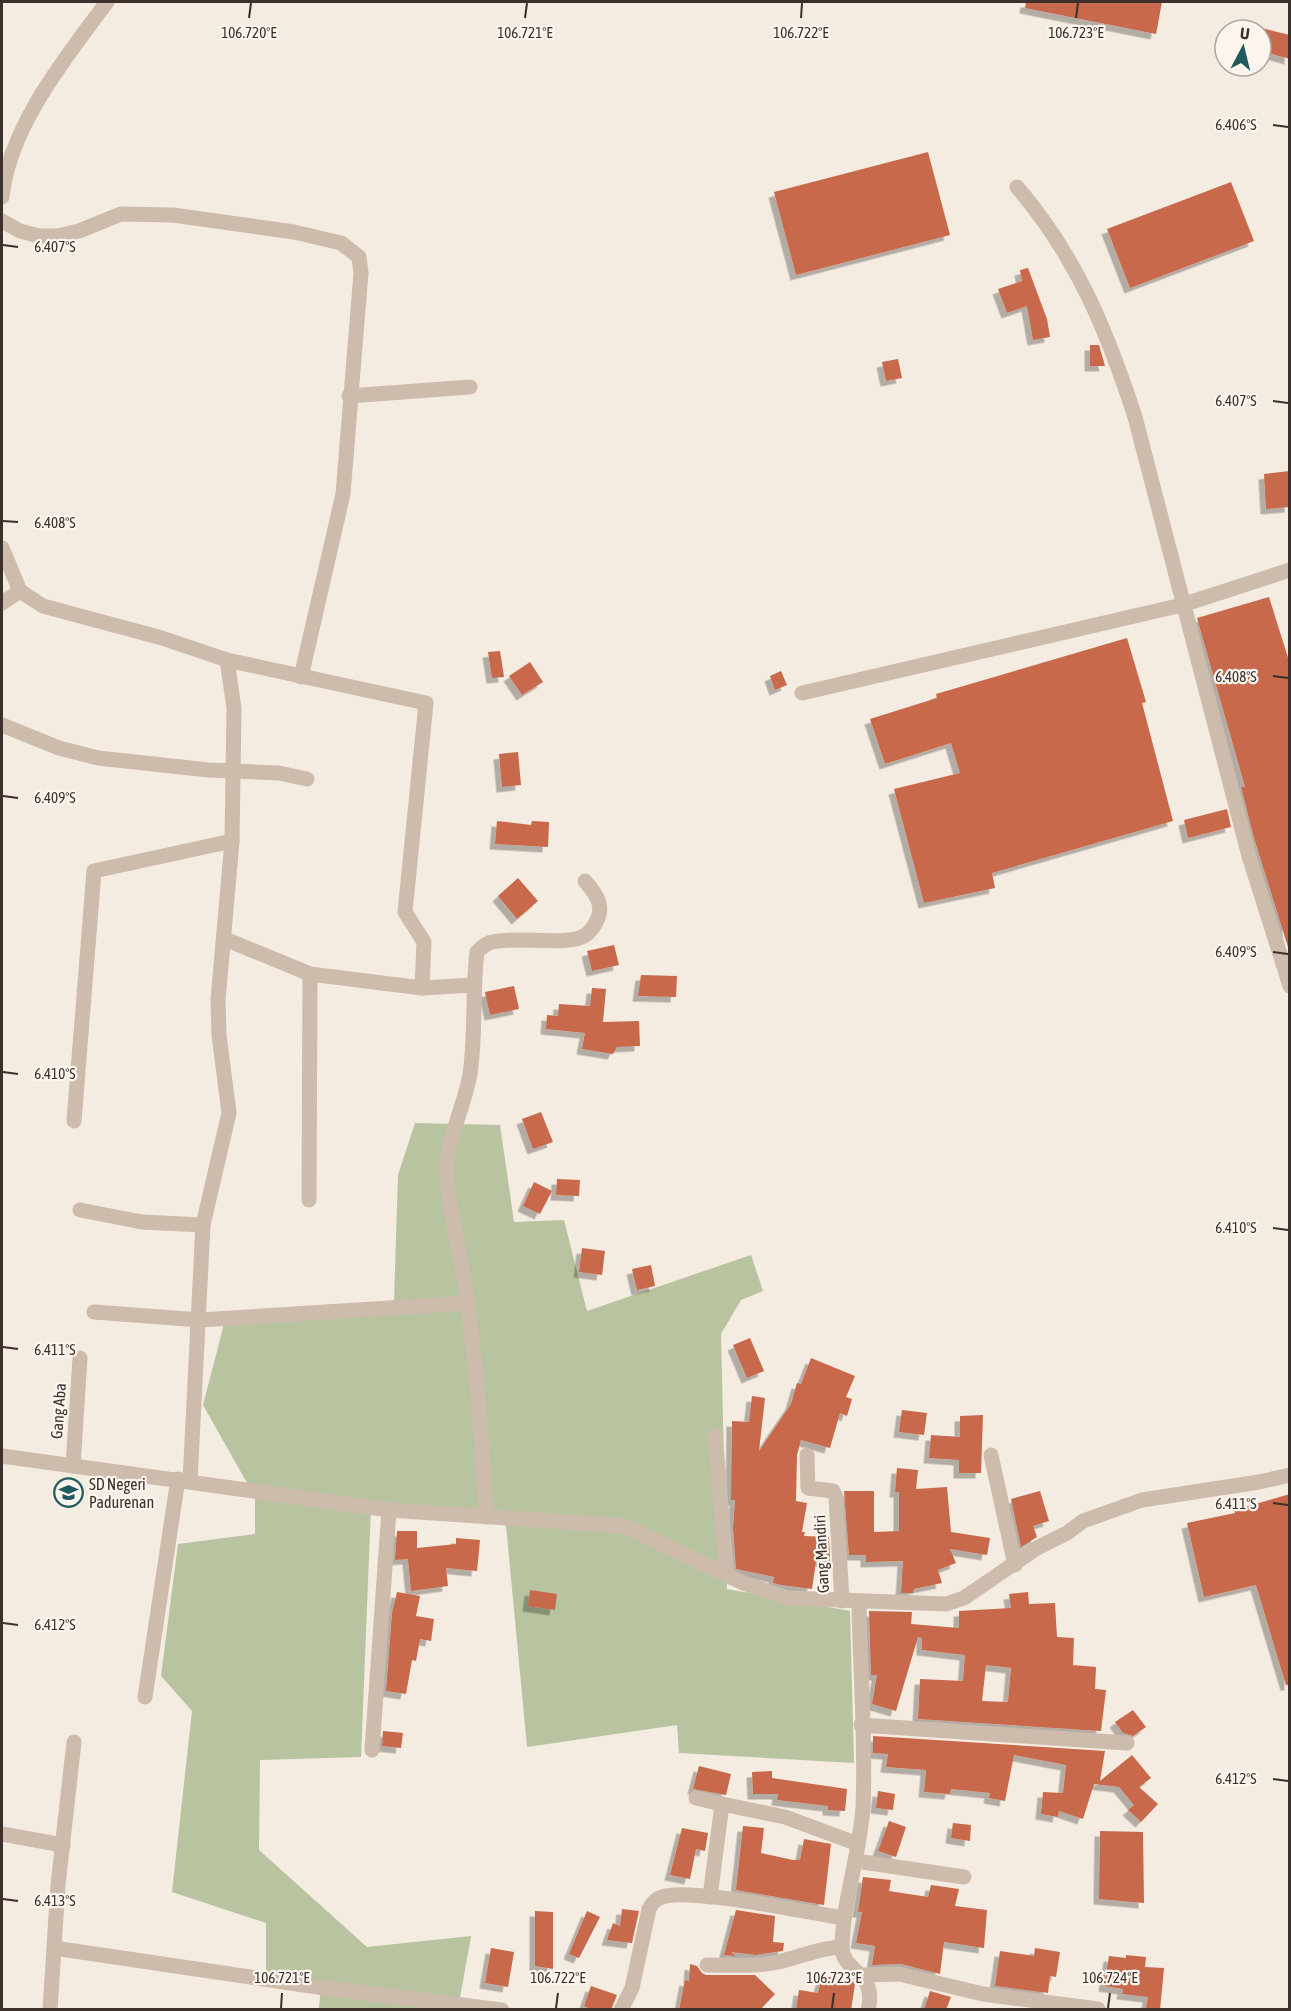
<svg xmlns="http://www.w3.org/2000/svg" width="1291" height="2011" font-family="'Asap Condensed',sans-serif">
	<style>
		.green { fill: #b8c4a0 }
		.building { fill: #c8694b; fill-rule: evenodd; filter: url(#shadow) }
		.lines { fill: none; stroke-linecap: round; stroke-linejoin: round }
		.minor { stroke: #cdbbac; stroke-width: 15 }
		.ticks { fill: none; stroke: #3b302b; stroke-width: 2 }
		.labels { text-anchor: middle; stroke-width: 4.5; stroke-linejoin: round; paint-order: stroke }
		.street-label { font-size: 16px; fill: #3b302b; stroke: #fbf5ee }
		.poi-label { font-size: 16px; fill: #3b302b; stroke: #fbf5ee; text-anchor: start }
		.ticks-label { font-size: 15px; text-anchor: middle; fill: #3b302b; stroke: #fbf5ee; stroke-width: 4.5; stroke-linejoin: round; paint-order: stroke }
	</style>
	<defs>
		<filter id="shadow"><feDropShadow dx="-5.5" dy="5.5" stdDeviation="0" flood-color="#0004"/></filter>
	</defs>
	<rect width="100%" height="100%" fill="#f4ebe1"/>
	<path class="green" d="M415,1123L500,1125L514,1222L564,1220L587,1311L751,1255L763,1291L741,1300L721,1334L727,1589L850,1611L854,1763L679,1753L677,1725L527,1747L506,1525L371,1508L361,1757L260,1760L259,1850L367,1947L471,1936L458,2009H319L321,1983L266,1973V1923L172,1892L192,1711L161,1676L178,1544L255,1534V1497L203,1405L224,1324L394,1301L398,1175Z"/>
	<g class="building">
		<path d="M1026,2H1162L1156,34L1025,8Z"/>
		<path d="M1261,28L1290,35V59L1261,51Z"/>
		<path d="M928,152L950,235L796,275L774,192Z"/>
		<path d="M1231,182L1254,241L1130,288L1107,229Z"/>
		<path d="M1028,268L1047,319L1050,337L1033,340L1027,306L1007,313L998,289L1022,281L1020,270Z"/>
		<path d="M1090,345H1099L1105,366H1090Z"/>
		<path d="M898,359L902,378L886,381L882,362Z"/>
		<path d="M1290,471V507L1266,509L1264,474Z"/>
		<path d="M1269,597L1290,664L1288,947L1254,838L1241,787H1245L1197,618Z"/>
		<path d="M1127,638L1146,702L1142,703L1173,821L992,873L995,888L924,903L894,789L960,773L951,743L885,764L870,719L937,698L936,694Z"/>
		<path d="M500,651L504,677L492,678L488,652Z"/>
		<path d="M530,662L543,682L522,695L509,676Z"/>
		<path d="M781,671L787,685L775,690L770,676Z"/>
		<path d="M518,752L521,785L502,787L499,754Z"/>
		<path d="M1227,809L1231,827L1188,838L1184,820Z"/>
		<path d="M497,821L531,825L532,821L549,822L548,847L495,844Z"/>
		<path d="M518,878L538,901L517,919L498,896Z"/>
		<path d="M614,945L619,965L592,971L587,951Z"/>
		<path d="M641,975L677,976L676,997L638,996Z"/>
		<path d="M514,986L519,1009L490,1015L485,992Z"/>
		<path d="M592,988L606,989L603,1022L639,1021L640,1046L617,1047L613,1054L582,1049L585,1033L546,1029L547,1015L558,1016L559,1004L590,1006Z"/>
		<path d="M541,1112L553,1142L533,1149L522,1119Z"/>
		<path d="M557,1179L580,1180L579,1196L556,1195Z"/>
		<path d="M534,1182L552,1191L540,1214L523,1206Z"/>
		<path d="M582,1248L605,1251L602,1275L579,1272Z"/>
		<path d="M651,1265L655,1286L637,1290L632,1269Z"/>
		<path d="M750,1338L764,1371L747,1378L733,1345Z"/>
		<path d="M811,1358L855,1376L846,1397L852,1399L847,1416L840,1413L830,1448L801,1440L797,1455L796,1501L807,1503L802,1532H805L804,1536L829,1537L830,1562L816,1561L812,1589L781,1585L773,1583L774,1577L736,1569L733,1528L735,1500H731L732,1421L749,1422L752,1396L765,1398L759,1451L791,1404L797,1383L801,1384Z"/>
		<path d="M902,1410L927,1413L924,1435L899,1432Z"/>
		<path d="M983,1415L981,1473H959V1460L929,1458L931,1435L960,1437V1416Z"/>
		<path d="M897,1468L918,1470L916,1489L947,1487L951,1532L990,1538L987,1555L950,1549L956,1563L938,1570L942,1583L914,1589L913,1593H901L903,1561L866,1562V1555H849L844,1491H874V1532L899,1531V1492H895Z"/>
		<path d="M1040,1491L1049,1521L1033,1526L1037,1537L1021,1547L1011,1499Z"/>
		<path d="M1290,1494V1685H1286L1256,1585L1204,1597L1187,1523L1235,1513L1234,1510Z"/>
		<path d="M397,1531H417V1548L456,1544V1538L480,1540L477,1571L446,1568L448,1586L411,1591L408,1559L395,1560Z"/>
		<path d="M530,1590L557,1594L555,1610L528,1606Z"/>
		<path d="M397,1592L420,1596L416,1616L434,1619L431,1641L420,1639L416,1661L412,1660L406,1694L386,1691L392,1613Z"/>
		<path d="M1028,1592L1029,1604L1055,1603L1057,1637L1074,1638L1073,1665L1096,1667L1095,1689L1106,1690L1101,1731L918,1719L920,1679L963,1681L965,1655L922,1650V1638L918,1637L896,1711L872,1704L877,1675H871L869,1611L912,1612L911,1624L959,1628V1611L1011,1608L1009,1594ZM986,1665L1011,1668L1008,1702L982,1701Z"/>
		<path d="M1133,1710L1146,1727L1133,1736L1123,1733L1115,1722Z"/>
		<path d="M383,1731L403,1733L401,1748L382,1746Z"/>
		<path d="M873,1736L1105,1751L1100,1781L1132,1755L1151,1778L1139,1787L1158,1804L1141,1822L1128,1810L1134,1805L1119,1787L1094,1784L1083,1819L1059,1811L1058,1817L1041,1814L1043,1792L1063,1793L1066,1765L1014,1755L1005,1801L989,1798L990,1793L951,1789L950,1794L924,1792L926,1770L886,1767L888,1754L873,1753Z"/>
		<path d="M699,1766L731,1774L726,1795L693,1789Z"/>
		<path d="M772,1771V1778L847,1789L845,1811L828,1810V1806L777,1800L778,1794H753L752,1772Z"/>
		<path d="M878,1791L895,1794L893,1810L876,1808Z"/>
		<path d="M889,1821L906,1827L896,1857L878,1851Z"/>
		<path d="M953,1823L971,1825L970,1841L951,1838Z"/>
		<path d="M743,1826L764,1828L761,1853L793,1860H800L804,1839L831,1844L824,1905L736,1890Z"/>
		<path d="M682,1828L708,1833L705,1851L696,1849L690,1879L670,1875Z"/>
		<path d="M1100,1831L1143,1832L1144,1903L1099,1899Z"/>
		<path d="M863,1877L891,1880L889,1891L928,1897L931,1885L959,1889L955,1906L987,1910L984,1948L944,1942L940,1974L901,1964L872,1965L875,1946L856,1943L862,1912H858Z"/>
		<path d="M622,1909L639,1911L632,1943L607,1940L613,1923L620,1926Z"/>
		<path d="M736,1910L775,1916L773,1942L784,1943L783,1951L755,1955L731,1952L736,1956L724,1955Z"/>
		<path d="M535,1911L553,1912V1969L535,1966Z"/>
		<path d="M587,1911L600,1917L579,1958L569,1954Z"/>
		<path d="M491,1948L514,1952L508,1987L485,1983Z"/>
		<path d="M1035,1948L1060,1952L1056,1977L1050,1976L1048,1993L995,1986L1000,1951L1034,1956Z"/>
		<path d="M1126,1955L1146,1957L1145,1967L1164,1968L1160,2010L1146,2008L1148,1997L1122,1994L1123,1989L1104,1986L1109,1956L1126,1958Z"/>
		<path d="M690,1964L697,1966L702,1973L706,1975H755L775,1994L760,2010H679L685,1980L689,1981Z"/>
		<path d="M822,1976L851,1980L855,1984L851,2010H796L799,1990L818,1993Z"/>
		<path d="M591,1986L617,1995L611,2010H593L584,2006Z"/>
		<path d="M930,1991L951,1997L946,2010H924Z"/>
	</g>
	<g class="lines">
		<g class="minor">
			<path d="M1017,187C1077,257 1107,331 1135,417L1249,856L1290,986"/>
			<path d="M2,197C9,127 66,57 107,2"/>
			<path d="M2,221L20,231L39,236H57L79,231L121,214L173,215L294,232L341,243L359,257L361,273L343,494L301,677"/>
			<path d="M349,396L470,387"/>
			<path d="M2,548L20,591L43,606L162,638L227,660L426,703L405,912L424,942L422,988"/>
			<path d="M2,603L20,591"/>
			<path d="M802,693L1182,605L1290,570"/>
			<path d="M2,725L59,748L98,758L209,770L279,773L307,779"/>
			<path d="M225,939L310,974L422,988L473,985"/>
			<path d="M74,1121L94,871L232,841"/>
			<path d="M309,1200L310,974"/>
			<path d="M80,1210L142,1222L203,1225"/>
			<path d="M94,1312L200,1320L468,1303"/>
			<path d="M715,1435L727,1575"/>
			<path d="M807,1455L808,1488L833,1491L836,1497L842,1601"/>
			<path d="M991,1455L1015,1565"/>
			<path d="M2,1456L389,1510L625,1526L743,1583L788,1598L946,1604L964,1598L1037,1548L1067,1533L1083,1521L1142,1500L1259,1482L1290,1475"/>
			<path d="M73,1466L80,1358"/>
			<path d="M190,1481L203,1225L229,1113L219,1035L218,1000L232,841L234,708L227,660"/>
			<path d="M486,1517C483,1446 477,1376 468,1305C463,1263 451,1222 447,1180C444,1142 464,1110 470,1074C476,1034 472,992 477,952C481,948 486,943 492,942C516,936 567,946 584,936C591,932 595,925 598,918C604,903 594,892 585,881"/>
			<path d="M859,1602C860,1669 866,1741 863,1807C860,1854 843,1900 842,1947C842,1973 878,1971 868,2010"/>
			<path d="M145,1697L178,1479"/>
			<path d="M861,1725L1127,1743"/>
			<path d="M372,1750L389,1510"/>
			<path d="M696,1798L722,1804"/>
			<path d="M2,1834L63,1845"/>
			<path d="M856,1861L964,1877"/>
			<path d="M710,1897L722,1804L785,1817L858,1844"/>
			<path d="M54,1948L331,1989L502,2010"/>
			<path d="M707,1965C730,1965 755,1967 778,1962C801,1957 818,1948 842,1947"/>
			<path d="M862,1975L899,1974L983,1994L1098,2009"/>
			<path d="M50,2010L58,1885L74,1742"/>
			<path d="M621,2010L632,1988L649,1909C652,1903 655,1899 662,1897C688,1887 810,1913 844,1918"/>
		</g>
	</g>
	<path class="ticks" d="M249,18L251,3M525,18L527,3M801,18L802,3M1076,18L1078,3M1273,125L1288,127M3,245L18,247M1273,401L1288,403M3,521L18,522M1273,676L1288,678M3,796L18,798M1273,952L1288,954M3,1072L18,1074M1273,1228L1288,1230M3,1347L18,1349M1273,1503L1288,1505M3,1623L18,1625M1273,1779L1288,1781M3,1899L18,1901M281,2008L282,1993M556,2008L558,1993M832,2008L834,1993M1108,2008L1110,1993"/>
	<defs>
		<symbol id="school-ring" viewBox="-11 -11 22 22"><circle r="9.5" fill="#fbf5ee" stroke="#1f5a5e" stroke-width="1.5"/><path d="M0-5L7-2L0 1L-7-2ZM-4 1L0 2.5L4 1V4Q0 6-4 4Z" fill="#1f5a5e"/></symbol>
	</defs>
	<g fill-rule="evenodd">
		<use href="#school-ring" x="52" y="1476" width="33" height="33"/>
	</g>
	<g class="labels">
		<g class="street-label">
			<text transform="translate(58 1411) rotate(-86)" y="6">Gang Aba</text>
			<text transform="translate(821 1554) rotate(-93)" y="6">Gang Mandiri</text>
		</g>
		<g class="poi-label">
			<text x="89" y="1490">SD Negeri<tspan x="89" dy="18">Padurenan</tspan></text>
		</g>
	</g>
	<g class="ticks-label">
		<text x="249" y="38">106.720°E</text>
		<text x="525" y="38">106.721°E</text>
		<text x="801" y="38">106.722°E</text>
		<text x="1076" y="38">106.723°E</text>
		<text x="1236" y="130">6.406°S</text>
		<text x="55" y="252">6.407°S</text>
		<text x="1236" y="406">6.407°S</text>
		<text x="55" y="528">6.408°S</text>
		<text x="1236" y="682">6.408°S</text>
		<text x="55" y="803">6.409°S</text>
		<text x="1236" y="957">6.409°S</text>
		<text x="55" y="1079">6.410°S</text>
		<text x="1236" y="1233">6.410°S</text>
		<text x="55" y="1355">6.411°S</text>
		<text x="1236" y="1509">6.411°S</text>
		<text x="55" y="1630">6.412°S</text>
		<text x="1236" y="1784">6.412°S</text>
		<text x="55" y="1906">6.413°S</text>
		<text x="282" y="1983">106.721°E</text>
		<text x="558" y="1983">106.722°E</text>
		<text x="834" y="1983">106.723°E</text>
		<text x="1110" y="1983">106.724°E</text>
	</g>
	<rect width="1291" height="2011" fill="none" stroke="#3b302b" stroke-width="6"/>
	<g transform="translate(1243 48) rotate(7)"><circle r="28" fill="#fbf5ee" stroke="#aea6a0" stroke-width="1.5"/>
	<path d="M0-4.5L10 22L0 15L-10 22Z" fill="#1f5a5e"/>
	<text y="-9" font-size="16" font-weight="bold" text-anchor="middle" fill="#3b302b">U</text>
	</g>
</svg>
